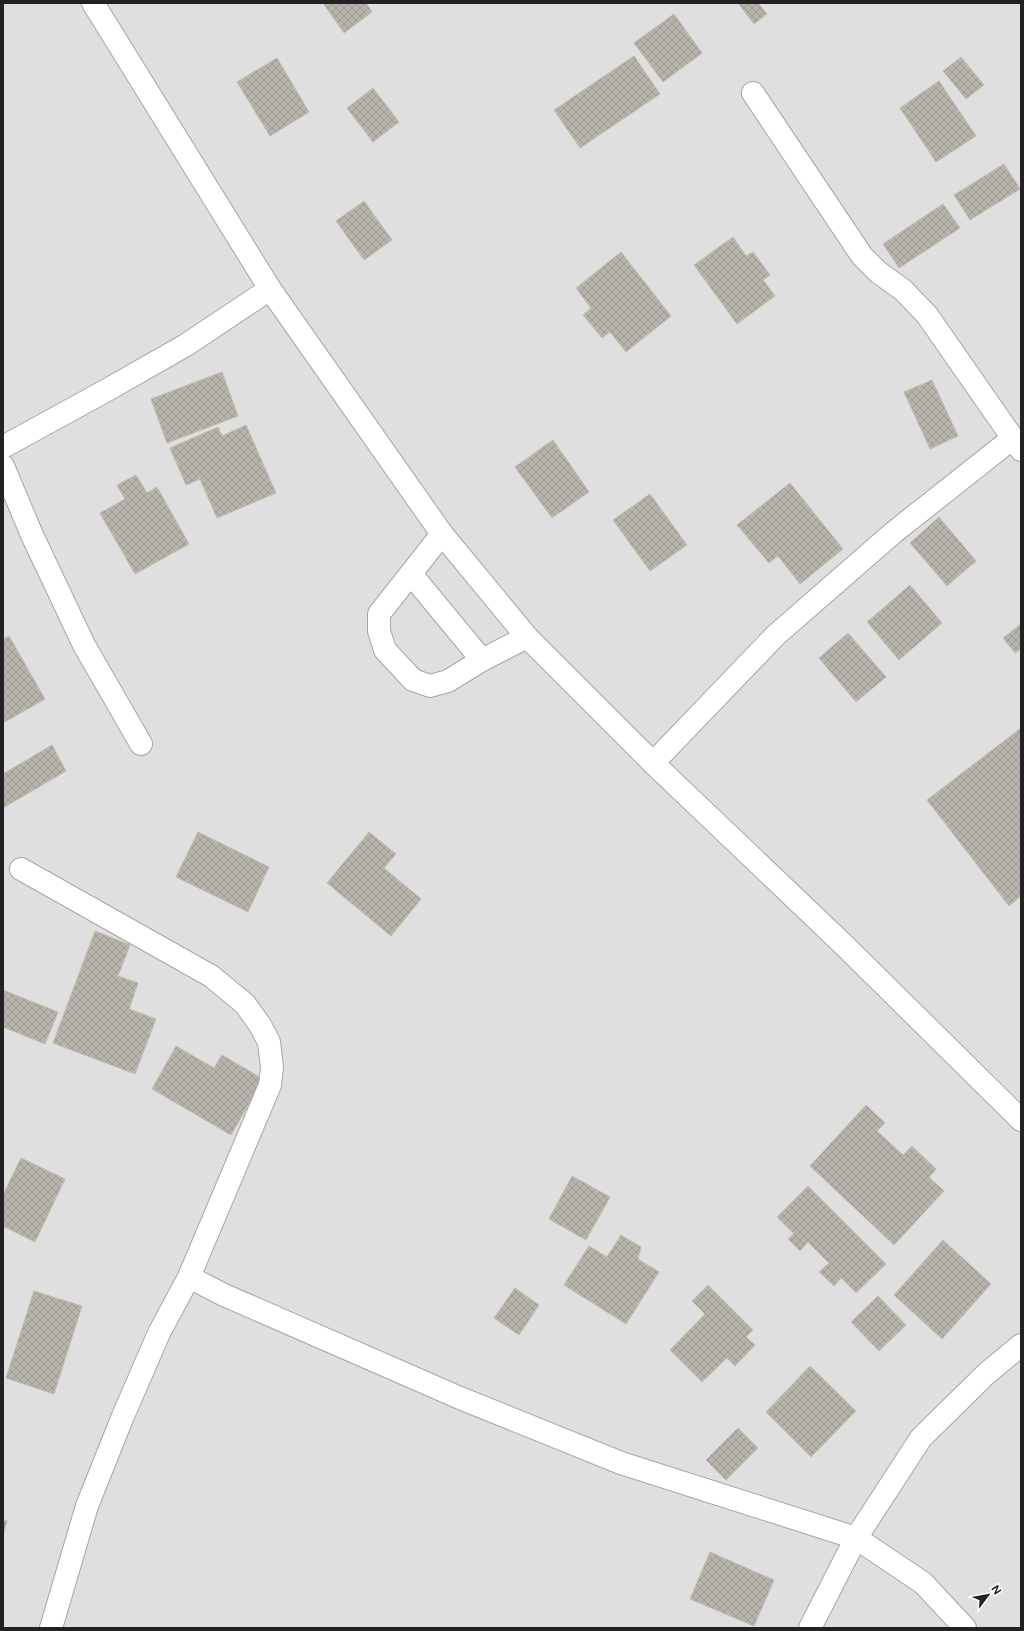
<svg xmlns="http://www.w3.org/2000/svg" width="1024" height="1631" font-family="'Public Sans',sans-serif">
	<style>
		.residential { fill: #e0dfdf }
		.building { fill: url(#building-cross-hatch); stroke: #c3bcab }
		.lines { fill: none; stroke-linecap: round; stroke-linejoin: round }
		.minor-casing { stroke: #a6a6a6; stroke-width: 24 }
		.minor { stroke: #fff; stroke-width: 22 }
	</style>
	<defs>
		<pattern id="building-cross-hatch" width="8" height="8" patternUnits="userSpaceOnUse"><rect width="8" height="8" fill="#b7b4ab"/><path d="M0 0l8 8M0 8l8-8" fill="none" stroke="#9d9a93"/></pattern>
	</defs>
	<rect width="100%" height="100%" fill="#f2f1e9"/>
	<rect class="residential" x="3" y="3" width="1018" height="1625"/>
	<g class="building">
		<path d="M323,3H366L372,12L344,33Z"/>
		<path d="M738,3H758L767,14L754,24Z"/>
		<path d="M674,14L702,53L663,82L634,43Z"/>
		<path d="M634,56L660,94L580,148L554,110Z"/>
		<path d="M961,57L984,85L966,99L943,71Z"/>
		<path d="M277,58L309,112L270,136L237,82Z"/>
		<path d="M939,81L976,136L936,162L900,108Z"/>
		<path d="M373,88L399,122L373,142L347,108Z"/>
		<path d="M1004,164L1020,189L970,220L954,195Z"/>
		<path d="M364,201L392,240L364,260L336,221Z"/>
		<path d="M943,204L960,228L899,268L883,244Z"/>
		<path d="M733,237L746,256L753,252L770,275L763,280L775,296L737,324L694,265Z"/>
		<path d="M621,252L671,316L626,352L610,332L602,338L583,315L591,308L576,288Z"/>
		<path d="M222,372L238,416L167,443L151,399Z"/>
		<path d="M932,380L958,436L930,449L904,392Z"/>
		<path d="M246,425L276,493L217,518L200,479L186,485L170,448L218,427L222,436Z"/>
		<path d="M553,440L589,492L552,518L515,467Z"/>
		<path d="M136,475L147,493L157,487L189,544L135,574L100,513L125,499L117,485Z"/>
		<path d="M790,483L843,549L800,584L778,556L769,563L737,525Z"/>
		<path d="M650,494L687,545L650,571L613,520Z"/>
		<path d="M939,517L976,561L947,586L910,543Z"/>
		<path d="M910,585L942,623L899,660L867,622Z"/>
		<path d="M1021,624V649L1015,653L1003,638Z"/>
		<path d="M848,633L886,677L856,702L819,658Z"/>
		<path d="M9,636L45,699L3,723V639Z"/>
		<path d="M1021,728V896L1009,906L927,800Z"/>
		<path d="M52,745L66,771L3,808V774Z"/>
		<path d="M198,832L269,867L248,912L176,877Z"/>
		<path d="M369,832L396,854L384,868L421,899L391,936L327,883Z"/>
		<path d="M95,931L130,945L118,976L138,983L129,1009L156,1019L135,1074L53,1043Z"/>
		<path d="M3,990L58,1012L45,1044L3,1027Z"/>
		<path d="M176,1046L214,1068L222,1055L263,1079L231,1135L152,1089Z"/>
		<path d="M866,1105L885,1123L877,1131L903,1155L912,1146L936,1169L929,1177L944,1191L894,1245L810,1166Z"/>
		<path d="M21,1158L65,1179L35,1242L3,1226V1195Z"/>
		<path d="M572,1176L610,1197L586,1240L549,1219Z"/>
		<path d="M808,1186L886,1264L856,1293L841,1278L834,1286L819,1272L829,1263L808,1242L800,1251L788,1239L794,1234L777,1217Z"/>
		<path d="M621,1235L641,1247L638,1259L659,1272L626,1324L564,1285L589,1246L607,1257Z"/>
		<path d="M943,1240L991,1284L942,1339L894,1295Z"/>
		<path d="M708,1285L753,1330L746,1337L755,1345L735,1366L727,1358L702,1382L670,1350L705,1314L692,1301Z"/>
		<path d="M515,1288L539,1305L519,1335L494,1318Z"/>
		<path d="M34,1291L82,1306L54,1394L6,1378Z"/>
		<path d="M878,1296L906,1325L879,1351L851,1322Z"/>
		<path d="M810,1366L856,1411L811,1457L766,1412Z"/>
		<path d="M738,1428L758,1448L726,1480L706,1460Z"/>
		<path d="M3,1520L7,1521L3,1536Z"/>
		<path d="M710,1552L774,1580L754,1626L690,1599Z"/>
	</g>
	<g class="lines">
		<defs>
			<g id="minor">
				<path d="M93,3L270,289L442,534L527,637L653,763L845,946L1021,1120"/>
				<path d="M753,93L862,256L878,272L903,290L927,315L1021,450"/>
				<path d="M3,447L107,390L186,345L270,289"/>
				<path d="M3,466L32,535L84,645L141,744"/>
				<path d="M442,534L379,614V631L385,650L413,680L430,686L448,681L482,660L527,637"/>
				<path d="M411,574L482,660"/>
				<path d="M653,763L776,635L893,533L1013,438"/>
				<path d="M21,869L211,976L245,1004L260,1025L269,1042L272,1067L270,1085L189,1277L159,1333L123,1416L87,1506L51,1628"/>
				<path d="M189,1277L224,1295L460,1398L621,1463L856,1538L923,1583L965,1628"/>
				<path d="M810,1628L856,1538L921,1438L986,1374L1021,1345"/>
			</g>
		</defs>
		<use href="#minor" class="minor-casing"/>
		<use href="#minor" class="minor"/>
	</g>
	<rect width="1024" height="1631" fill="none" stroke="#222222" stroke-width="8"/>
	<g transform="translate(988 1595) rotate(58)" stroke="#ffffff" stroke-width="3" paint-order="stroke">
	<path d="M0-3L7 15L0 10L-7 15Z" fill="#222222"/>
	<text y="-6" font-size="11" font-weight="bold" text-anchor="middle" fill="#222222">N</text>
	</g>
</svg>
